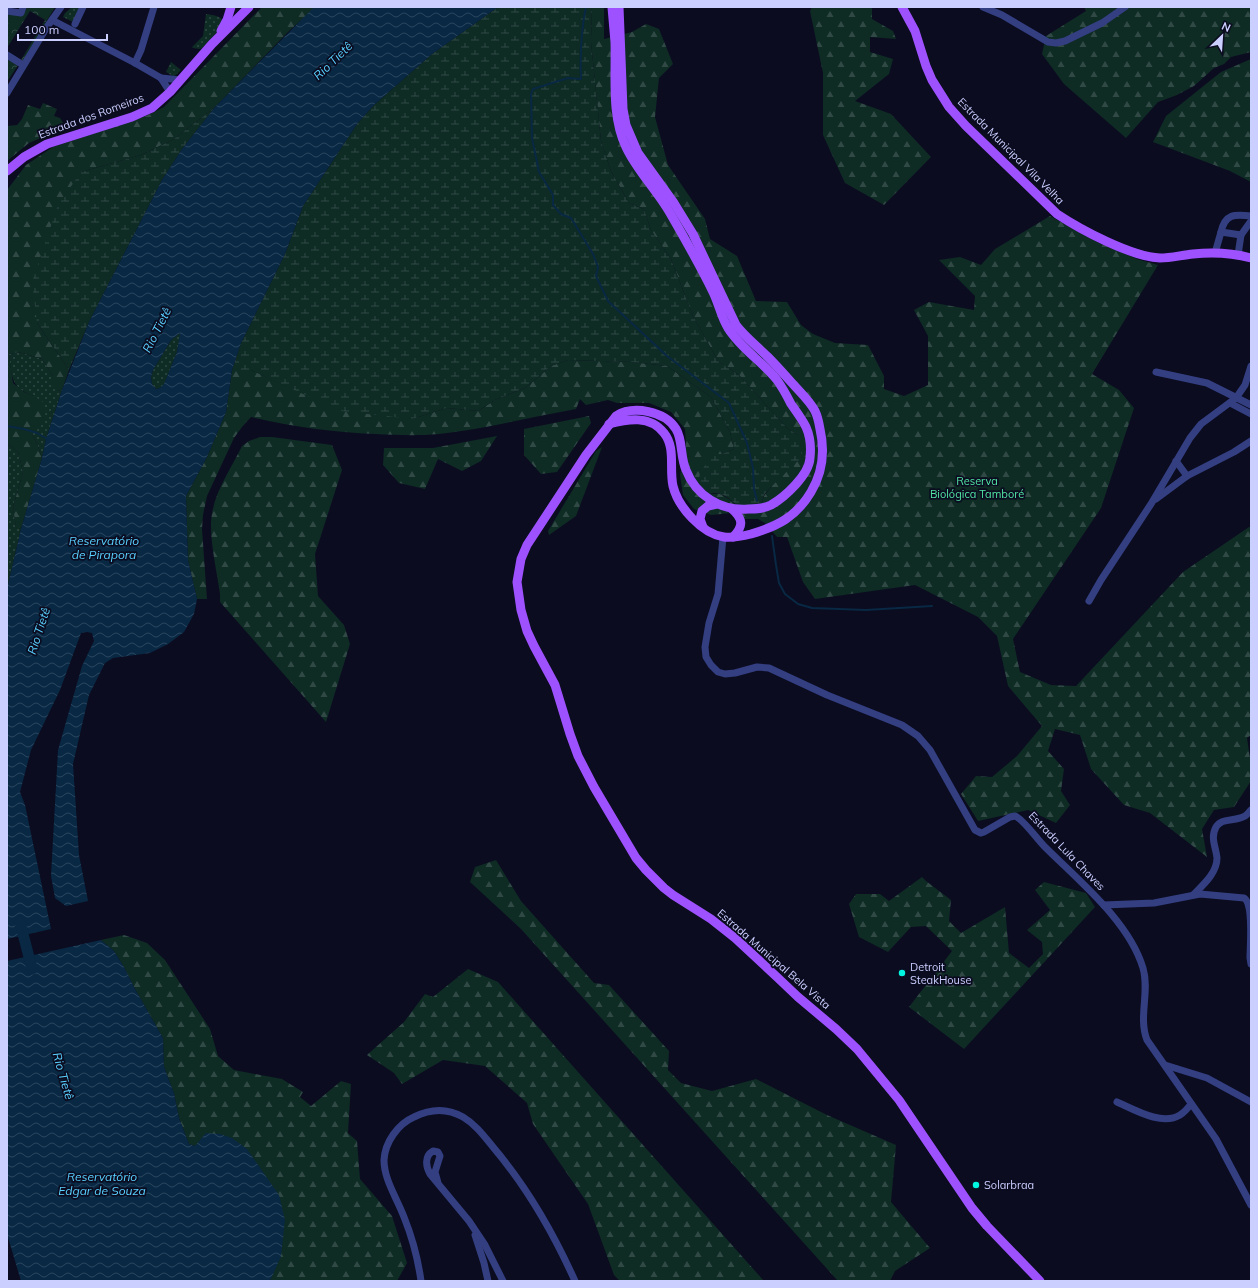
<svg xmlns="http://www.w3.org/2000/svg" width="1258" height="1288" font-family="Mulish,sans-serif">
	<style>
		.grass { fill: url(#grass-dots) }
		.forest { fill: url(#forest-firs) }
		.wetland { fill: url(#wetland-marsh) }
		.park { fill: url(#park-crowns) }
		.water { fill: url(#water-waves); fill-rule: evenodd }
		.lines { fill: none; stroke-linecap: round; stroke-linejoin: round }
		.stream { stroke: #082843; stroke-width: 2 }
		.river { stroke: #082843; stroke-width: 11 }
		.minor { stroke: #343f82; stroke-width: 7 }
		.major { stroke: #9e52ff; stroke-width: 9 }
		.poi-dot { fill: #00f6e0; stroke: #0b0c20; stroke-width: 1.5 }
		.labels { text-anchor: middle; stroke-width: 3.5; stroke-linejoin: round; paint-order: stroke }
		.street-label { font-size: 11px; fill: #cbcfff; stroke: #0b0c20 }
		.park-label { font-size: 11px; fill: #51e5a4; stroke: #0b0c20 }
		.poi-label { font-size: 11px; fill: #cbcfff; stroke: #0b0c20; text-anchor: start }
		.water-label { font-size: 12px; font-style: italic; fill: #59d1ff; stroke: #0b0c20 }
	</style>
	<defs>
		<pattern id="grass-dots" width="8" height="8" patternUnits="userSpaceOnUse"><rect width="8" height="8" fill="#0e2b24"/><path d="M2 2h.1M6 6h.1" fill="none" stroke="#304945" stroke-width="1.8" stroke-linecap="round"/></pattern>
		<pattern id="forest-firs" width="22" height="20" patternUnits="userSpaceOnUse"><rect width="22" height="20" fill="#0e2b24"/><path d="M5 1l3.5 6h-7zM16 11l3.5 6h-7z" fill="#304945"/></pattern>
		<pattern id="wetland-marsh" width="20" height="14" patternUnits="userSpaceOnUse"><rect width="20" height="14" fill="#0e2b24"/><path d="M1 5h8M5 5V1M11 12h8M15 12V8" fill="none" stroke="#304945"/></pattern>
		<pattern id="park-crowns" width="20" height="18" patternUnits="userSpaceOnUse"><rect width="20" height="18" fill="#0e2b24"/><path d="M2 6a3 3 0 1 1 6 0M12 15a3 3 0 1 1 6 0" fill="none" stroke="#304945"/></pattern>
		<pattern id="water-waves" width="16" height="10" patternUnits="userSpaceOnUse"><rect width="16" height="10" fill="#082843"/><path d="M0 5q4-4 8 0t8 0" fill="none" stroke="#2b465f"/></pattern>
	</defs>
	<rect width="100%" height="100%" fill="#0b0c20"/>
	<g class="grass">
		<path d="M72,7H81L73,22L63,17L65,13Z"/>
		<path d="M206,14C212,15 218,15 223,20L220,29L202,48L200,49L193,48L192,47L203,36Z"/>
		<path d="M171,62L181,70L176,75L173,76L166,72Z"/>
		<path d="M181,332L177,352L164,385L160,388L156,389L152,384L151,377L153,370L171,340Z"/>
		<path d="M19,352L42,359L53,376L58,391L62,390L46,439L42,458L38,446L32,434L34,396C10,388 12,376 9,354Z"/>
		<path d="M7,443L18,452L23,472L13,507L16,527L21,529L7,589Z"/>
	</g>
	<g class="forest">
		<path d="M262,7H316L289,31L215,107L174,139L141,155L81,172L37,323L69,370L62,390L58,391L52,387L53,376L42,359L19,352L9,354L13,383L24,392L34,396L43,402L46,412L39,428L32,434L38,446L42,458L21,529L16,528L13,507L23,472L18,452L7,443V190L26,165L53,147L146,116L164,107Z"/>
		<path d="M592,7H604V39L632,32L646,24L659,29L673,64L659,78L655,117L668,165L705,219L710,239L737,256L756,301L787,302L801,325L813,334L835,343L868,345L884,376V389L904,396L928,385V336L914,310L929,302L974,310L975,296L939,260L960,257L981,265L995,249L1050,216L1097,242L1137,259L1158,265L1092,374L1119,390L1134,408L1101,508L1013,639L1020,672L1051,685L1076,686L1183,572L1249,527H1251V735L1247,738L1251,765V781L1234,807L1214,810L1202,829L1207,857L1150,813L1124,805L1091,769L1080,735L1055,729L1048,751L1064,769L1061,791L1070,805L1056,823L1028,810L978,821L961,794L976,776L992,777L1017,756L1042,726L1008,686L997,636L978,617L915,585L815,599L803,582L787,537H777L765,523L758,519H740L731,513L711,515L694,509L683,495L680,475L686,446L685,429L671,412L649,403H617L608,400L586,405L580,399L576,409C531,417 485,429 439,434C417,436 396,435 375,434C333,432 292,427 251,417L242,427L234,438L207,496L203,515L202,529L207,599H197L188,560L186,496L207,457L226,412L232,370H251L291,388L412,419L447,408L478,411L495,400L525,388L551,366L568,360L632,362L667,366L711,397L730,432L734,449L722,454L705,494H720L729,499L741,510L760,509L764,496L771,487L798,435L787,428L739,375L718,361L693,316L671,259L651,230L644,209L629,203L611,171L601,141L591,42Z"/>
		<path d="M812,7H872V19L893,31L896,39L870,37V52L893,59L889,74L855,101L891,114L931,157L884,205L845,183L823,135V73L810,11Z"/>
		<path d="M1084,7H1251V52L1231,57L1224,64L1214,68L1194,86L1177,95L1158,102L1126,138L1064,84L1042,54L1046,36L1086,11Z"/>
		<path d="M1251,59V182L1230,171L1153,142L1166,116L1221,72Z"/>
		<path d="M43,103L57,109L54,116L60,118L66,127L29,143L7,161V126L17,125L22,119L28,105L40,109Z"/>
		<path d="M589,416L591,423L557,472L541,474L524,455V429Z"/>
		<path d="M497,436L481,461L462,471L438,459L425,489L399,483L383,465L384,448H433Z"/>
		<path d="M260,437H272L332,445L342,470L315,554L318,596L344,625L350,644L326,722L220,602V594C217,571 208,535 212,514C215,491 232,467 242,446L249,441Z"/>
		<path d="M602,447L576,516L549,535L548,531L596,451Z"/>
		<path d="M496,860L521,901L594,983L609,985L669,1051L668,1070L681,1083L712,1091L756,1079L827,1115L896,1145L891,1202L930,1248L895,1271L890,1281H838L521,929L470,882L475,867Z"/>
		<path d="M922,877L926,881L951,900L949,921L961,933L1005,907L1009,953L1029,968L1043,954L1042,942L1027,930L1050,910L1035,890L1044,882L1086,893L1095,907L964,1049L909,1007L952,951L926,926L911,927L888,952L859,937L849,904L856,894H880L889,901Z"/>
		<path d="M124,935L147,943L165,960L210,1029L218,1056L234,1070L282,1079L303,1092L300,1097L311,1106L341,1081L351,1084L348,1133L357,1141L360,1179L392,1216L407,1263L397,1281H268L271,1279L195,1146L189,1144L179,1118L174,1093L164,1067L163,1038L135,989L124,967L114,951L101,940Z"/>
		<path d="M468,969L498,982L764,1281H620L614,1275L588,1204L533,1124L527,1103L485,1066L443,1060L402,1084L394,1073L367,1055L404,1022L425,994L433,997Z"/>
	</g>
	<g class="wetland">
		<path d="M498,7H592L591,42L601,141L611,171L629,203L644,209L651,230L671,259L693,316L718,361L739,375L787,428L798,435L803,448L801,458L771,487L764,495L760,509L741,510C735,504 728,496 720,494C709,491 710,498 698,489L700,472L714,454H722L734,449L730,432L711,397L667,366L632,362L568,360L551,366L525,388L495,400L478,411L447,408L412,419L340,411L251,370H232L241,343L285,254L303,206L357,124L374,105L432,54Z"/>
		<path d="M215,107L182,149L162,180L89,322L69,370L37,323L32,282L58,205L81,172L141,155L174,139Z"/>
	</g>
	<g class="park">
		<path d="M27,7H55L23,61L7,53V51L21,60L45,20L30,11L7,48V13L21,16Z"/>
		<path d="M7,58L18,65L7,82Z"/>
	</g>
	<g class="water">
		<path d="M314,7H498L432,54L374,105L357,124L303,206L285,254L241,343L232,370L226,412L207,457L186,496L188,560L197,599L194,614L184,632L168,644L150,653L113,658L105,663L89,695L73,764L79,855L88,901L66,906L55,898L51,876L58,750L82,666L94,641L92,633L87,632L81,633L60,690L31,750L20,792L25,805L51,929L7,939V589L21,529L42,458L46,439L62,390L89,322L162,180L182,149L215,107ZM180,333L177,352L164,384L160,388L156,389L152,384L151,377L153,370L171,340Z"/>
		<path d="M101,940L114,951L124,967L135,989L163,1038L164,1067L174,1093L179,1118L189,1144L195,1146L206,1133L220,1134L232,1138L247,1149L279,1195L285,1220L281,1256L271,1279L268,1281H21L7,1234V961Z"/>
	</g>
	<g class="lines">
		<g class="stream">
			<path d="M586,7C581,30 580,55 581,79L568,78L533,89L531,94L532,138L539,172L553,195V205L561,214L571,218L593,254L598,267L596,276L608,301L667,356L729,403L747,443L753,468L754,489L757,501"/>
			<path d="M7,426L24,429L37,433L47,439"/>
			<path d="M772,536L776,565L779,583L785,594L798,604L812,608L866,610L932,606"/>
		</g>
		<path class="river" d="M20,922L32,969"/>
		<g class="minor">
			<path d="M983,7L1002,15L1048,42L1056,43L1065,41L1102,23L1125,7"/>
			<path d="M7,11L21,13L23,7"/>
			<path d="M52,20L135,63L161,78L170,92"/>
			<path d="M75,24L83,7"/>
			<path d="M7,55L23,65"/>
			<path d="M135,63L141,50L154,7"/>
			<path d="M161,78L181,80"/>
			<path d="M7,93L47,27L61,7"/>
			<path d="M1221,232C1225,214 1234,214 1251,216"/>
			<path d="M1241,235L1251,221"/>
			<path d="M1215,253L1221,232L1241,235L1238,255"/>
			<path d="M1156,372L1207,383L1251,405"/>
			<path d="M1230,403L1251,414"/>
			<path d="M1176,461L1187,476"/>
			<path d="M1156,499L1187,476L1234,452L1251,441"/>
			<path d="M723,537L718,594L709,623L705,647L706,657L711,665L718,672L725,674L735,673L757,667L769,668L827,695L902,725L918,736L930,750L975,830L981,833L984,832L1010,817L1015,816C1023,819 1037,839 1044,846C1078,880 1129,921 1143,968C1150,992 1138,1017 1147,1040L1216,1139L1251,1205"/>
			<path d="M1089,601L1101,580L1151,504L1190,438L1201,424L1236,398L1245,385L1251,366"/>
			<path d="M1194,894C1203,885 1217,873 1217,858C1216,847 1210,838 1216,827C1222,817 1235,822 1245,816C1247,815 1249,812 1251,810"/>
			<path d="M1104,905L1154,903L1200,894L1244,898C1254,904 1250,946 1250,958L1251,964"/>
			<path d="M1165,1065L1207,1078L1251,1102"/>
			<path d="M1117,1102C1135,1110 1162,1126 1180,1115C1185,1112 1188,1108 1191,1104"/>
			<path d="M438,1183L435,1172L440,1156L438,1152L433,1151C424,1156 426,1167 430,1174L469,1221L485,1245L503,1281"/>
			<path d="M475,1235L484,1263L488,1281"/>
			<path d="M421,1281C418,1259 412,1237 404,1217C397,1198 384,1180 384,1160C385,1142 398,1124 414,1117C430,1109 447,1108 463,1117C475,1124 484,1136 493,1147C527,1187 553,1232 575,1281"/>
		</g>
		<g class="major">
			<path d="M612,7C613,19 614,31 615,42C616,77 611,116 626,147C637,171 657,190 670,213C685,239 700,265 713,292C719,304 721,317 728,328C741,349 763,362 777,380C782,387 787,396 791,404C796,411 802,419 806,427C810,436 811,449 810,458C809,475 785,497 771,505C763,509 756,509 748,509C721,511 696,496 686,470C680,457 683,440 676,429C665,411 633,405 616,416L586,455L527,545L521,559L517,582L521,610L527,631L534,646L555,685L570,734L578,756L594,787L636,858L646,870L664,888L673,895L711,919L735,938L778,978L798,997L836,1029L857,1049L899,1100L972,1208L987,1226L1040,1281"/>
			<path d="M902,7L915,31L926,66L932,80L949,107L966,126L1057,214C1081,230 1132,257 1160,258C1171,258 1182,255 1193,254C1213,252 1232,253 1251,258"/>
			<path d="M221,31L227,20L231,7"/>
			<path d="M7,171L24,157L47,144L132,117L152,108L170,92L212,44L249,7"/>
			<path d="M609,424C628,419 650,415 664,433C676,448 669,468 673,486C678,507 702,534 724,537C732,538 743,536 751,534C778,526 796,517 811,492C823,472 825,451 820,429C819,423 818,417 815,411C810,401 800,392 792,383C784,374 776,365 768,357C757,346 745,337 736,325L693,234L674,203L638,153L626,125L623,109L619,7"/>
			<path d="M732,509C743,519 744,526 733,537"/>
			<path d="M703,527L700,519L702,511L708,506L717,504"/>
		</g>
	</g>
	<g class="poi-dot">
		<circle cx="902" cy="973" r="4"/>
		<circle cx="976" cy="1185" r="4"/>
	</g>
	<g class="labels">
		<g class="street-label">
			<text transform="translate(91 116) rotate(-20)" y="4">Estrada dos Romeiros</text>
			<text transform="translate(1011 151) rotate(45)" y="4">Estrada Municipal Vila Velha</text>
			<text transform="translate(1067 851) rotate(46)" y="4">Estrada Lula Chaves</text>
			<text transform="translate(774 959) rotate(41)" y="4">Estrada Municipal Bela Vista</text>
		</g>
		<g class="park-label">
			<text x="977" y="485">Reserva<tspan x="977" dy="13">Biológica Tamboré</tspan></text>
		</g>
		<g class="poi-label">
			<text x="910" y="971">Detroit<tspan x="910" dy="13">SteakHouse</tspan></text>
			<text x="984" y="1189">Solarbraa</text>
		</g>
		<g class="water-label">
			<text transform="translate(333 61) rotate(-44)" y="4">Rio Tietê</text>
			<text transform="translate(157 330) rotate(-63)" y="4">Rio Tietê</text>
			<text x="104" y="545">Reservatório<tspan x="104" dy="14">de Pirapora</tspan></text>
			<text transform="translate(39 631) rotate(-72)" y="4">Rio Tietê</text>
			<text transform="translate(63 1076) rotate(74)" y="4">Rio Tietê</text>
			<text x="102" y="1181">Reservatório<tspan x="102" dy="14">Edgar de Souza</tspan></text>
		</g>
	</g>
	<rect width="1258" height="1288" fill="none" stroke="#cbcfff" stroke-width="16"/>
	<g transform="translate(1222 36) rotate(25)" stroke="#0b0c20" stroke-width="3" paint-order="stroke">
	<path d="M0-3L7 15L0 10L-7 15Z" fill="#cbcfff"/>
	<text y="-6" font-size="11" font-weight="bold" text-anchor="middle" fill="#cbcfff">N</text>
	</g>
	<path d="M18 34v6h89v-6" fill="none" stroke="#cbcfff" stroke-width="2"/>
	<text x="24" y="34" font-size="12" fill="#cbcfff" stroke="#0b0c20" stroke-width="3" paint-order="stroke">100 m</text>
</svg>
